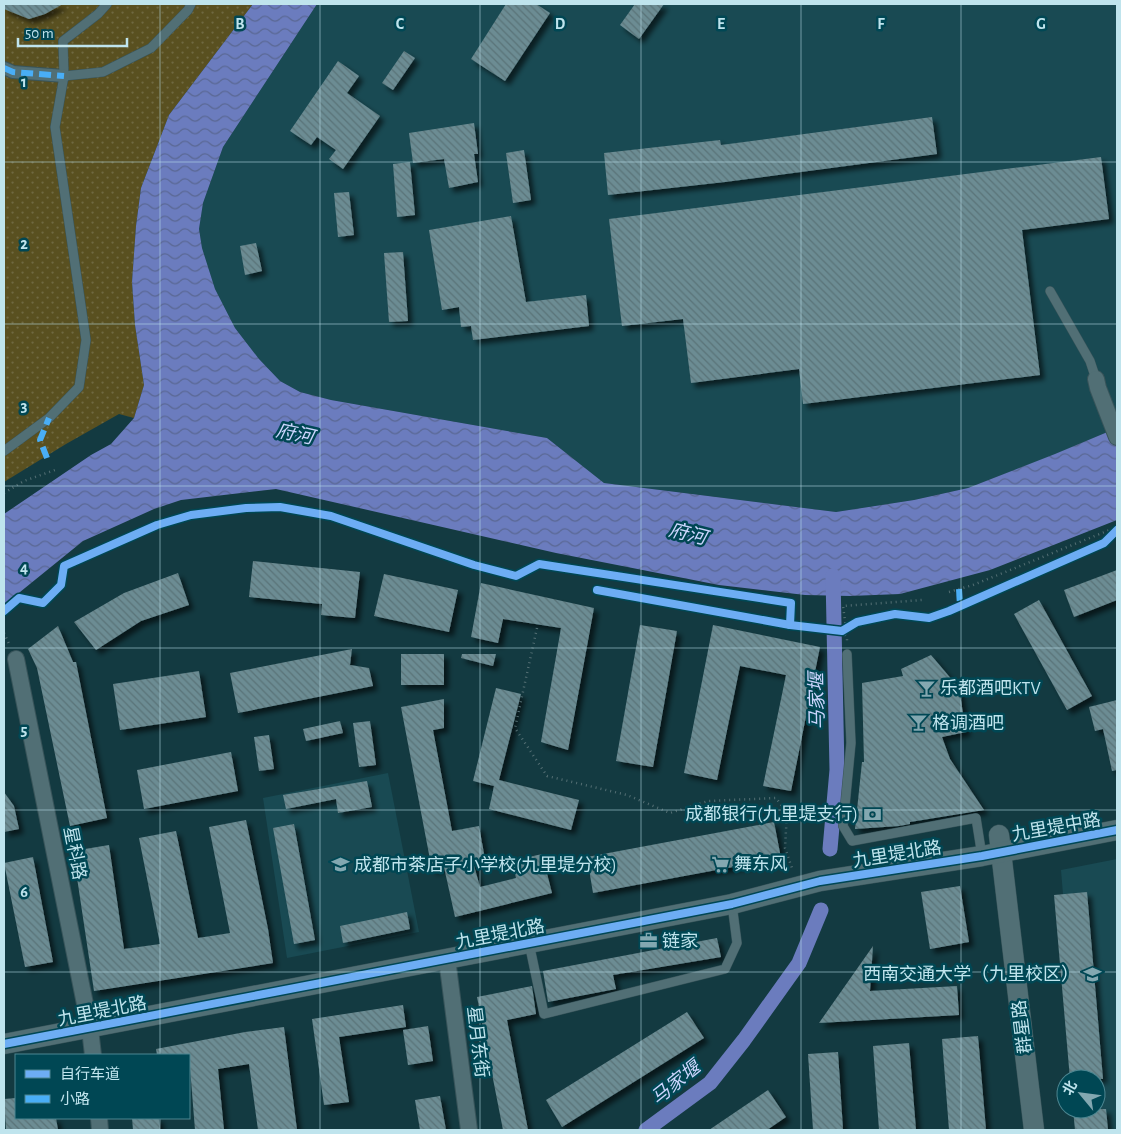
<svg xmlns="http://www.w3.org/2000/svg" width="1121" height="1134" font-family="'Alegreya Sans','Noto Sans SC',sans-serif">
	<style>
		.built { fill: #194a53 }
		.grass { fill: url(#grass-dots) }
		.water { fill: url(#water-waves) }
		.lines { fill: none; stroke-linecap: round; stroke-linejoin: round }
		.canal { stroke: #6b7cbe; stroke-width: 15 }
		.building { fill: url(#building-back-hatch); filter: url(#shadow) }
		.service-casing { stroke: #38545a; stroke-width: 10 }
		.pedestrian-casing { stroke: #38545a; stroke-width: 14 }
		.minor-casing { stroke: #38545a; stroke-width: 18 }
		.tertiary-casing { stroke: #38545a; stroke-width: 21 }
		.path { stroke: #546f74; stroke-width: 2.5; stroke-dasharray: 1 4; stroke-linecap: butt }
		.service { stroke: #516f75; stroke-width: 9 }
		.pedestrian { stroke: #516f75; stroke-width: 12 }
		.minor { stroke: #516f75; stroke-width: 16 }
		.tertiary { stroke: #516f75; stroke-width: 20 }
		.quiet { stroke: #49aef6; stroke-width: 6; stroke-dasharray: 12 6; stroke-linecap: butt }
		.cycleway-casing { stroke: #004754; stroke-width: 11 }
		.cycleway { stroke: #6dadf4; stroke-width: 8 }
		.grid { fill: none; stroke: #bfe4ed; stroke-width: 1; stroke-opacity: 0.55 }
		.labels { text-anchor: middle; stroke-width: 5; stroke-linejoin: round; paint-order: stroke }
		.poi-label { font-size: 18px; fill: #bfe4ed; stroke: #004754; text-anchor: start }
		.street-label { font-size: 18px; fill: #bfe4ed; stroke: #004754 }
		.water-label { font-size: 19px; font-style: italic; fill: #ccd6fe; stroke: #004754 }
		.grid-label { font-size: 16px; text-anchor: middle; font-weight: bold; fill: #bfe4ed; stroke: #004754; stroke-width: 5; stroke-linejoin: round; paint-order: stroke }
	</style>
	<defs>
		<pattern id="grass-dots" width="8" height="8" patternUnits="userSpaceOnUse" patternTransform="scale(1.25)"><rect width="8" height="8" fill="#595020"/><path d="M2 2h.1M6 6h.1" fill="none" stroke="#6f6941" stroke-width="1.8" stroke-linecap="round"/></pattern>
		<pattern id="water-waves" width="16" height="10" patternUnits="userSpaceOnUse" patternTransform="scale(1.25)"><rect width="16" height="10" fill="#6b7cbe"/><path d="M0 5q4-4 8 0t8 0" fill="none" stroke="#5a6894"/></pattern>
		<pattern id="building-back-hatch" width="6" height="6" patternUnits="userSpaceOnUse" patternTransform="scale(1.25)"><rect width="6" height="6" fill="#6c8c93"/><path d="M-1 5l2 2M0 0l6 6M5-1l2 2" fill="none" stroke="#5a7378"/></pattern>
		<filter id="shadow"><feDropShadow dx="4.5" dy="4.5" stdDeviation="2.5" flood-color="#0009"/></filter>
	</defs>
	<rect width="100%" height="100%" fill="#133a41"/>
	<g class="built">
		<path d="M317,4H1117V428L1056,454L968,488L914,500L836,512L604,483L547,438L331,400L300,392L280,381L259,359L235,328L215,289L202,248L199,229L203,203L223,147Z"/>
		<path d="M388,773L419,932L287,958L263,798Z"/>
		<path d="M1117,859V1130H1082L1080,1109H1096V1079H1078L1061,870Z"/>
	</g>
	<path class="grass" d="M4,4H253L169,115L141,188L136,226L132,283L135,325L144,385L134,418L119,414L66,444L4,482Z"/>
	<path class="water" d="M253,4H317L223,147L203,203L199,229L202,248L215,289L235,328L259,359L280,381L300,392L331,400L547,438L604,483L836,512L914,500L968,488L1055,454L1117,428V520L990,570L900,594L850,596L805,595L719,585L556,553L276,489L181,500L154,509L83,541L4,605V514L91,455L111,444L134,418L144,385L135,325L132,282L136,226L141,188L169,115Z"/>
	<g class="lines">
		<g class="canal">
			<path d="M830,849L837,770L833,576"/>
			<path d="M646,1130L710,1083L744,1040L799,963L821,910"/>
		</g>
	</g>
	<g class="building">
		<path d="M4,4H63L45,14L29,19L4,9Z"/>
		<path d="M506,4H536L550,13L505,81L471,59Z"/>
		<path d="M635,4H664L639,39L620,25Z"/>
		<path d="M404,51L415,58L393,90L382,83Z"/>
		<path d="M338,61L359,76L347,93L380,116L343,169L329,159L336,150L317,137L311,145L290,131Z"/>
		<path d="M932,117L937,154L725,182L608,195L604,153L720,140L721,145Z"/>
		<path d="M474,123L478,154H474L478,182L449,188L444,159L413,163L409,133Z"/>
		<path d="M524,150L531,200L513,203L506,153Z"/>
		<path d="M1101,157L1109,219L1022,230L1040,375L803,404L799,369L691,383L683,319L622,326L609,219Z"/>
		<path d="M410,162L415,215L397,217L393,164Z"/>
		<path d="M349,192L354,235L338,237L334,193Z"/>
		<path d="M511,216L526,302L586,295L589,326L473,340L471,326L461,327L459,307L442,310L429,230Z"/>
		<path d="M256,243L262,271L245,275L240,246Z"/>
		<path d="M403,252L408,321L389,322L384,253Z"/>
		<path d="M253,561L360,572L355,618L321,615L322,604L249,597Z"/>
		<path d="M1117,570V600L1074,617L1064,590Z"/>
		<path d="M178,573L189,605L141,621L96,650L74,622L124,593Z"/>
		<path d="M384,574L458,590L449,632L374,616Z"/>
		<path d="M481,583L594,608L568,750L541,742L561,628L503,619L498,643L471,637Z"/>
		<path d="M1039,600L1092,696L1067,710L1014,614Z"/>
		<path d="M640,625L677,631L653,767L616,761Z"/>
		<path d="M713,625L820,647L791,791L763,786L786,675L740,666L717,780L684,773Z"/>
		<path d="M58,626L73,662H76L107,818L70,826L37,668L28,649Z"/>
		<path d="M352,649L350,665L369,668L373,686L238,713L230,673Z"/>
		<rect x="401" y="654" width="43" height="31"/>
		<path d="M462,654H496L493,666L461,658Z"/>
		<path d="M931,655L959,688L966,732L942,737L950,759L984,810L910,822V824L899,826L855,829L862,762H864L862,683L903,676L901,669Z"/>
		<path d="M199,671L206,717L120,730L113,684Z"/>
		<path d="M496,688L521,694L499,780L579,800L571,830L489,809L494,786L473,781Z"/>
		<path d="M444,699V728L433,730L452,831L479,826L485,859L473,862L480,887L516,878L512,861L542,854L552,893L455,917L444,867L432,870L401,707Z"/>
		<path d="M1117,700V770L1112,771L1103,729L1095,731L1089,707Z"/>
		<path d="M340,721L343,733L306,741L303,729Z"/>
		<path d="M370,721L376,765L359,767L353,723Z"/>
		<path d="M269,735L274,769L259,771L254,737Z"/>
		<path d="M231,752L238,791L144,809L137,770Z"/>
		<path d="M367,781L372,807L338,813L336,799L286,809L283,795Z"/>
		<path d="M4,792L14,806L19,829L4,832Z"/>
		<path d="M246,820L268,929L273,963L94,991L73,851L109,845L124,949L160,944L139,838L176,831L198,938L230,933L209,827Z"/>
		<path d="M774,822L781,858L593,893L587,857Z"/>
		<path d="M294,824L315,940L294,944L273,828Z"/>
		<path d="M33,857L53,962L25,967L4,863Z"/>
		<path d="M960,886L969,942L930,949L921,892Z"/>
		<path d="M1087,892L1103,1079H1070L1054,895Z"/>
		<path d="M407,912L410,929L343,943L340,926Z"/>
		<path d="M717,938L721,957L613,975L616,989L548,1002L543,971Z"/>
		<path d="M873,946L870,991L957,986L959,1015L819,1023Z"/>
		<path d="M532,986L536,1014L507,1020L528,1130H503L477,997Z"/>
		<path d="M403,1005L406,1027L339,1037L349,1102L324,1105L312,1019Z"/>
		<path d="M687,1012L704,1038L562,1127L546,1100Z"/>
		<path d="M428,1026L433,1061L408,1065L403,1030Z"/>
		<path d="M284,1027L297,1130H258L249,1064L218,1069L224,1130H195L189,1055H157L156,1049L245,1032Z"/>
		<path d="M978,1036L986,1130H949L942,1039Z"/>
		<path d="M909,1043L916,1130H879L873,1046Z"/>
		<path d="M838,1052L843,1130H813L808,1054Z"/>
		<path d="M768,1090L786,1117L767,1130H709Z"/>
		<path d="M440,1096L446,1130H420L415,1100Z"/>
		<path d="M16,1098V1118H56L58,1130H6L4,1099Z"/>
		<path d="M1073,1109H1106L1108,1130H1075Z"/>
		<path d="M132,1118H159L160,1130H133Z"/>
	</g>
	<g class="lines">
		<defs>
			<g id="service">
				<path d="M64,76L103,72L151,48L188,10L191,4"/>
				<path d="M1050,291L1090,361L1096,379"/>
				<path d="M4,451L49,418L79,387L86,340L55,127L64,76L63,41L98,14L107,4"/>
				<path d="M847,654L851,743L843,826L852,841L976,818L982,856"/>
				<path d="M529,943L544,1014L725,969L737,943L732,904"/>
			</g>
			<path id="pedestrian" d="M4,68L13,72L64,76"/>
			<g id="minor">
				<path d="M1096,379L1098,388L1117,437"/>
				<path d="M16,659L90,1029L93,1055"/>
				<path d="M447,959L469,1130"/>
				<path d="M99,1118L100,1130"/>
			</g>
			<g id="tertiary">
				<path d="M999,835L1034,1130"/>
				<path d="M4,1044L732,904L820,881L982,856L1117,830"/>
			</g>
		</defs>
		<use href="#service" class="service-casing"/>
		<use href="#pedestrian" class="pedestrian-casing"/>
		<use href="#minor" class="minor-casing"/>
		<use href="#tertiary" class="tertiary-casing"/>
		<g class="path">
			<path d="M4,493L24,481L55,470"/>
			<path d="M949,592L973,585L1117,527"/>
			<path d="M4,611L19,598L43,603L61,585L64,566L157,525L191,515L246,508L280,507L331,516L474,565L516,576L539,564L791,603L790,625"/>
			<path d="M537,628L515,728L547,776L627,795L670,813L708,801L776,798L787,813L785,848L793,871"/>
			<path d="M846,628L843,606L922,600"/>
			<path d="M842,631L847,637V643"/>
			<path d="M4,633L10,646"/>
		</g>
		<use href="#service" class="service"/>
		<use href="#pedestrian" class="pedestrian"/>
		<use href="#minor" class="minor"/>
		<use href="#tertiary" class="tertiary"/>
		<g class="quiet">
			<path d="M4,68L13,72L64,76"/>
			<path d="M47,458L40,440L49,418"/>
			<path d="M959,589L960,606"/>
		</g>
		<defs>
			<g id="cycleway">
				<path d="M597,590L790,625L842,631L857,622L895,614L929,618L949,611L1104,543L1117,530"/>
				<path d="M4,611L19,598L43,603L61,585L64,566L157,525L191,515L246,508L280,507L331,516L474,565L516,576L539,564L791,603L790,625"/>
				<path d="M4,1044L732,904L820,881L982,856L1117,830"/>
			</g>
		</defs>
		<use href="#cycleway" class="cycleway-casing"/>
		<use href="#cycleway" class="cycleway"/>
	</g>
	<path class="grid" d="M160,4V1055M320,4V1130M480,4V1130M641,4V1130M801,4V1130M961,4V1130M4,162H1117M4,324H1117M4,486H1117M4,648H1117M4,810H1117M4,972H1117M160,1118V1130"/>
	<defs>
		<symbol id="bar-bare" viewBox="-9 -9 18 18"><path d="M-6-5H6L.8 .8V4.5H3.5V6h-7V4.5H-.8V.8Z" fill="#83a8b1" stroke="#004754" stroke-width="2.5" paint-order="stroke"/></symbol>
		<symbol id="bank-bare" viewBox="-9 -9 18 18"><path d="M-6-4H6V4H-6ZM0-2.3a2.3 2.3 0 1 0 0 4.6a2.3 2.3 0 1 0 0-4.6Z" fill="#83a8b1" stroke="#004754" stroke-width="2.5" paint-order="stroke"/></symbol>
		<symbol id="supermarket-bare" viewBox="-9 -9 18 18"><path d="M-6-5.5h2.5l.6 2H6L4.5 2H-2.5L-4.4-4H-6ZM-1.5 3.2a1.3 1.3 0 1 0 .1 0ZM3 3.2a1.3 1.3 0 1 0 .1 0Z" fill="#83a8b1" stroke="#004754" stroke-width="2.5" paint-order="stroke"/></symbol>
		<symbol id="school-bare" viewBox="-9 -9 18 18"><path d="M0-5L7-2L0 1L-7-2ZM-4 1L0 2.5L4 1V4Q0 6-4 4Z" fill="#83a8b1" stroke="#004754" stroke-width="2.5" paint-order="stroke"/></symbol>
		<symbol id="office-bare" viewBox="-9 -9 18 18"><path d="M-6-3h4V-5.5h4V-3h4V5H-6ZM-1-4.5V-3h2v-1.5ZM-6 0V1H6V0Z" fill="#83a8b1" stroke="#004754" stroke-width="2.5" paint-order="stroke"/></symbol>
		<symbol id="university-bare" viewBox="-9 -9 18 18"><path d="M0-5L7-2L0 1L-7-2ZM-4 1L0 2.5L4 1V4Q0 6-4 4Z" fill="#83a8b1" stroke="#004754" stroke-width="2.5" paint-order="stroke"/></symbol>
	</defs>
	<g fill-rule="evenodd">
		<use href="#bar-bare" x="914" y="676" width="25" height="25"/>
		<use href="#bar-bare" x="906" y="710" width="25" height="25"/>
		<use href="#bank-bare" x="860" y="802" width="25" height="25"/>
		<use href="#supermarket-bare" x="708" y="852" width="25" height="25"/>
		<use href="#school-bare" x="328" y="852" width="25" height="25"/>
		<use href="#office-bare" x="636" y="928" width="25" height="25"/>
		<use href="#university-bare" x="1080" y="962" width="25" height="25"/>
	</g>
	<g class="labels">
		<g class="poi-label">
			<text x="940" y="694">乐都酒吧KTV</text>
			<text x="932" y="729">格调酒吧</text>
			<text x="858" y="820" text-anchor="end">成都银行(九里堤支行)</text>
			<text x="734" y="870">舞东风</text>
			<text x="354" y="871">成都市茶店子小学校(九里堤分校)</text>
			<text x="662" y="947">链家</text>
			<text x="1079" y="980" text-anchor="end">西南交通大学（九里校区）</text>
		</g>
		<g class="street-label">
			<text transform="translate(1056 827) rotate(-10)" y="6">九里堤中路</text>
			<text transform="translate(75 853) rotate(79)" y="6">星科路</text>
			<text transform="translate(897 854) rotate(-9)" y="6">九里堤北路</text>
			<text transform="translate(500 934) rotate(-11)" y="6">九里堤北路</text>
			<text transform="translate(102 1011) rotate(-11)" y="6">九里堤北路</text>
			<text transform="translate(1022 1027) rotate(-97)" y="6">群星路</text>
			<text transform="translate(478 1042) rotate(83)" y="6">星月东街</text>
		</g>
		<g class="water-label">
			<text transform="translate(295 433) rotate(12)" y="7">府河</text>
			<text transform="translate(688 533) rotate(14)" y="7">府河</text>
			<text transform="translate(816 701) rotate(-91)" y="7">马家堰</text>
			<text transform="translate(675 1082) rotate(-39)" y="7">马家堰</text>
		</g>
	</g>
	<g class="grid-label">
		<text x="240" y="29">B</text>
		<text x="400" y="29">C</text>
		<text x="560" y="29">D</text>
		<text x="721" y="29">E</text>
		<text x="881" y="29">F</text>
		<text x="1041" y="29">G</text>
		<text x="24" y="87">1</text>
		<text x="24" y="249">2</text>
		<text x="24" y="411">3</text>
		<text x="24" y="573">4</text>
		<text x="24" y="735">5</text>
		<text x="24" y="897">6</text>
	</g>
	<rect width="1121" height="1134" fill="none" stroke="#bfe4ed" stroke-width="10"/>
	<rect x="15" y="1054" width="175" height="65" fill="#004754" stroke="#4c8691"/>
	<rect x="25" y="1070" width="25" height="8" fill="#6dadf4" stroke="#4c8691"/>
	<text x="60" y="1079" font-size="15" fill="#bfe4ed">自行车道</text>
	<rect x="25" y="1095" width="25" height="8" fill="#49aef6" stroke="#4c8691"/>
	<text x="60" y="1104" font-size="15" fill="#bfe4ed">小路</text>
	<g transform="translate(1081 1094) rotate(299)"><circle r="24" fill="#004754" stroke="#4c8691"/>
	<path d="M0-4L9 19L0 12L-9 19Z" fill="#83a8b1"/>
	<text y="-8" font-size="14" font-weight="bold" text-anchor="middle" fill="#bfe4ed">北</text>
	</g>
	<path d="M18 38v8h109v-8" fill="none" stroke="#bfe4ed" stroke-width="2.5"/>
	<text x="25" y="38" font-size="15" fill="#bfe4ed" stroke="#004754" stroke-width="4" paint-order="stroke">50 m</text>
</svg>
